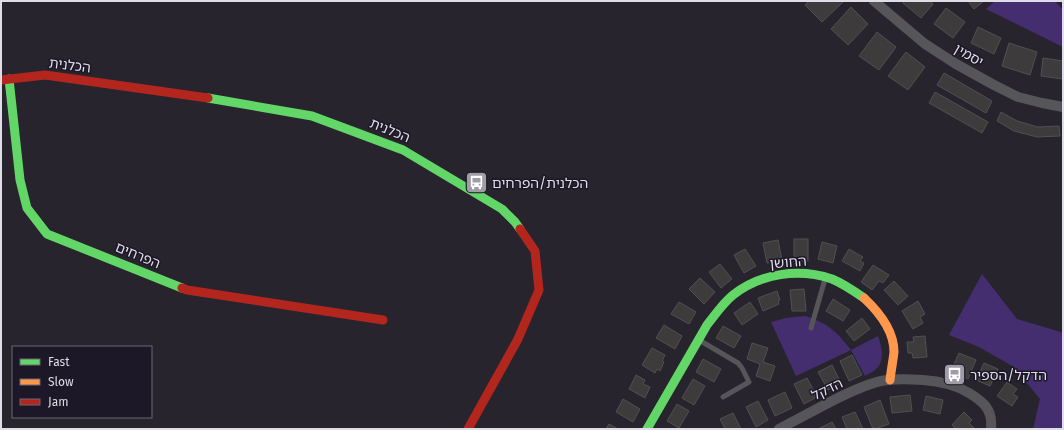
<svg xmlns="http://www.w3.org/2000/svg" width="1064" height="430" font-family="'Fira Sans','Noto Sans Hebrew',sans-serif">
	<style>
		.green { fill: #442e6f }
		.building { fill: #3e3b3c; stroke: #524f51 }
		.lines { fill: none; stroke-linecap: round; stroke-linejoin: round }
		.lane { stroke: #56555a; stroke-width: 5 }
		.street { stroke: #56555a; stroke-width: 10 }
		.fast { stroke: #63d668; stroke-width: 9 }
		.slow { stroke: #ff974d; stroke-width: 9 }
		.jam { stroke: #b3261e; stroke-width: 9 }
		.labels { text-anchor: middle; stroke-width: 3; stroke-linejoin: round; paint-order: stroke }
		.street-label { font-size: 14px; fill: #dfdde8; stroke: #1c1827 }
		.poi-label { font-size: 14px; fill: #dfdde8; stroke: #1c1827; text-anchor: start }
	</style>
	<rect width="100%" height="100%" fill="#27242e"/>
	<g class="green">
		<path d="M995,1H1055L1063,10V47L986,9Z"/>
		<path d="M982,274L1017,319L1061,332L1063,336V429H1033L1040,399L1014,367L979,347L949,335Z"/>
		<path d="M805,316C828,323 837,332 851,350L878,336C881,344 884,356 880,364C877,370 870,373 865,376L851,350L796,376L771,322L786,318Z"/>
	</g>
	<g class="building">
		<path d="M809,1H844L822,22L805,5Z"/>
		<path d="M904,1H929L933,4L921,18L903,3Z"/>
		<path d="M968,1H984L974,9Z"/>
		<path d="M851,7L868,24L848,45L831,29Z"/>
		<path d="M946,8L965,22L953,38L934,24Z"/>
		<path d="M978,27L1001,38L994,54L971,43Z"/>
		<path d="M877,32L896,47L879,70L859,56Z"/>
		<path d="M1009,43L1037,52L1030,75L1002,66Z"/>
		<path d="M906,52L925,67L908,90L888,76Z"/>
		<path d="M1043,58L1063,61V79L1041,76Z"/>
		<path d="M944,73L992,101L986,113L937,85Z"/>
		<path d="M935,92L988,122L982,133L929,103Z"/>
		<path d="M1001,112L1017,121L1038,127L1059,126L1060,136L1037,137L1014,131L997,121Z"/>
		<rect x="794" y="239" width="14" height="22"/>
		<path d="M778,240L782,260L767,263L763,243Z"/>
		<path d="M822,242L837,246L833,263L818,259Z"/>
		<path d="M745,249L756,266L744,273L734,255Z"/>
		<path d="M849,249L863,257L860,261L864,263L860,271L842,261Z"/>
		<path d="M720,264L732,279L721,288L709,272Z"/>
		<path d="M873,265L889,275L883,283L879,281L872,290L861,282Z"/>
		<path d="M700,278L715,292L704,304L689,289Z"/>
		<path d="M894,281L908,296L898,305L884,290Z"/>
		<path d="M804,289L806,311H792L790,290Z"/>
		<path d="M777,291L780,300L778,301L779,304L763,311L758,298Z"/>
		<path d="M833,299L850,310L843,321L826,311Z"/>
		<path d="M918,301L925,314L920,317L923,323L913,329L902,311Z"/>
		<path d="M679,302L696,312L689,324L671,314Z"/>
		<path d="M750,302L758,314L742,325L734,313Z"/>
		<path d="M862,318L870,329L854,341L846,331Z"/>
		<path d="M664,325L682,336L675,349L656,338Z"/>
		<path d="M723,326L741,336L734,348L716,338Z"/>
		<path d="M925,336L927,357L913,358L912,353H908L907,342H914L913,337Z"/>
		<path d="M752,343L768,348L763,362L775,366L770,381L756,376L760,364L747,359Z"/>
		<path d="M652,348L665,355L662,361L664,362L660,371L657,369L655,373L642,365Z"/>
		<path d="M959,353L976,360L968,379L951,371Z"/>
		<path d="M852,355L862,375L849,381L840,361Z"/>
		<path d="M703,359L721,369L714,382L696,372Z"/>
		<path d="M984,363L998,369L990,386L976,380Z"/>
		<path d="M832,365L841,383L828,390L818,372Z"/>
		<path d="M636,375L645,380L643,384L650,387L645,398L629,389Z"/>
		<path d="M807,378L817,397L804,404L794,384Z"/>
		<path d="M693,379L705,386L694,405L682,398Z"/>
		<path d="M1007,382L1017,389L1013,394L1018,397L1012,406L997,396Z"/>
		<path d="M785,392L792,408L775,416L768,400Z"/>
		<path d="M910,395L912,411L892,413L890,397Z"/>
		<path d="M926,396L943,400L940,414L923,410Z"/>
		<path d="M623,399L640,409L633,422L616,412Z"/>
		<path d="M880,400L889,424L875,429H873L864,407Z"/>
		<path d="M758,401L768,420L756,427L746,407Z"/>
		<path d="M677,404L689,411L679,428L667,421Z"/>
		<path d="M855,412L863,429H847L842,417Z"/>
		<path d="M964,412L972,420L969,423L975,429H956L952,425Z"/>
		<path d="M733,413L741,429H725L720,419Z"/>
		<path d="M832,422L836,429H818Z"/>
		<path d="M609,424L618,429H606Z"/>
	</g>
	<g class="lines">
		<g class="lane">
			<path d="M811,328L825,279"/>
			<path d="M699,340L738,363L742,368L749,382L723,397"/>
		</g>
		<g class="street">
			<path d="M874,1L925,44L956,64L994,85L1018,97L1042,103L1063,107"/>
			<path d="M779,429C796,420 813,411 830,402C846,394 863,385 881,381C894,378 909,379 923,380C938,381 956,385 969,393C984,402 993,410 991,429"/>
		</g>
		<g class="fast">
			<path d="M9,79L20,180L27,208L47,234L182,288"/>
			<path d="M208,98L312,116L403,150L502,209L515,222L520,229"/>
			<path d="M647,429L707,325C715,315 723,303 733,295C761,273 799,268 832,279C844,284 854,291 864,298"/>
		</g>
		<path class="slow" d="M864,298C879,312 894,330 894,352C893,361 891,371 890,380"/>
		<g class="jam">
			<path d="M1,80L45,75L208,98"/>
			<path d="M182,288L187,290L383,320"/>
			<path d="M468,429L518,339L539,290L535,251L520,229"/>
		</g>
	</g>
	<defs>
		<symbol id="bus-square" viewBox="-11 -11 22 22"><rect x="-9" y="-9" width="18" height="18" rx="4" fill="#9f9ca7" stroke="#1c1827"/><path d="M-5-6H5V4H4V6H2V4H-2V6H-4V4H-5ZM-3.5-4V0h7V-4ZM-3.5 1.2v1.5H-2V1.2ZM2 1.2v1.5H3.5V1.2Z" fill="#fff"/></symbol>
	</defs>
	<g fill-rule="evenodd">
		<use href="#bus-square" x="464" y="170" width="25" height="25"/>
		<use href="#bus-square" x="942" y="362" width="25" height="25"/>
	</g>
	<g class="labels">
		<g class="street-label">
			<text transform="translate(969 55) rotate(30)" y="5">יסמין</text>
			<text transform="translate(70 65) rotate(7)" y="5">הכלנית</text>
			<text transform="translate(390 130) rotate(22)" y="5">הכלנית</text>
			<text transform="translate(138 255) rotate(22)" y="5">הפרחים</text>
			<text transform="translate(788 262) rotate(-5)" y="5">החושן</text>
			<text transform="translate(827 389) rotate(-26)" y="5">הדקל</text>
		</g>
		<g class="poi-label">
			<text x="492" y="188">הכלנית/הפרחים</text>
			<text x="970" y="380">הדקל/הספיר</text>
		</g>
	</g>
	<rect width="1064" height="430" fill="none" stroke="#dfdde8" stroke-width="4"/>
	<rect x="12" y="346" width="140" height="72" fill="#1c1827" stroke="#6a6774"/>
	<rect x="20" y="359" width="20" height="6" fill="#63d668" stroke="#6a6774"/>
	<text x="48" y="366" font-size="12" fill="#dfdde8">Fast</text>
	<rect x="20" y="379" width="20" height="6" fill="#ff974d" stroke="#6a6774"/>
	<text x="48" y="386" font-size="12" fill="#dfdde8">Slow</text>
	<rect x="20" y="399" width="20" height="6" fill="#b3261e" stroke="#6a6774"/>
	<text x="48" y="406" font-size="12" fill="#dfdde8">Jam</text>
</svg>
